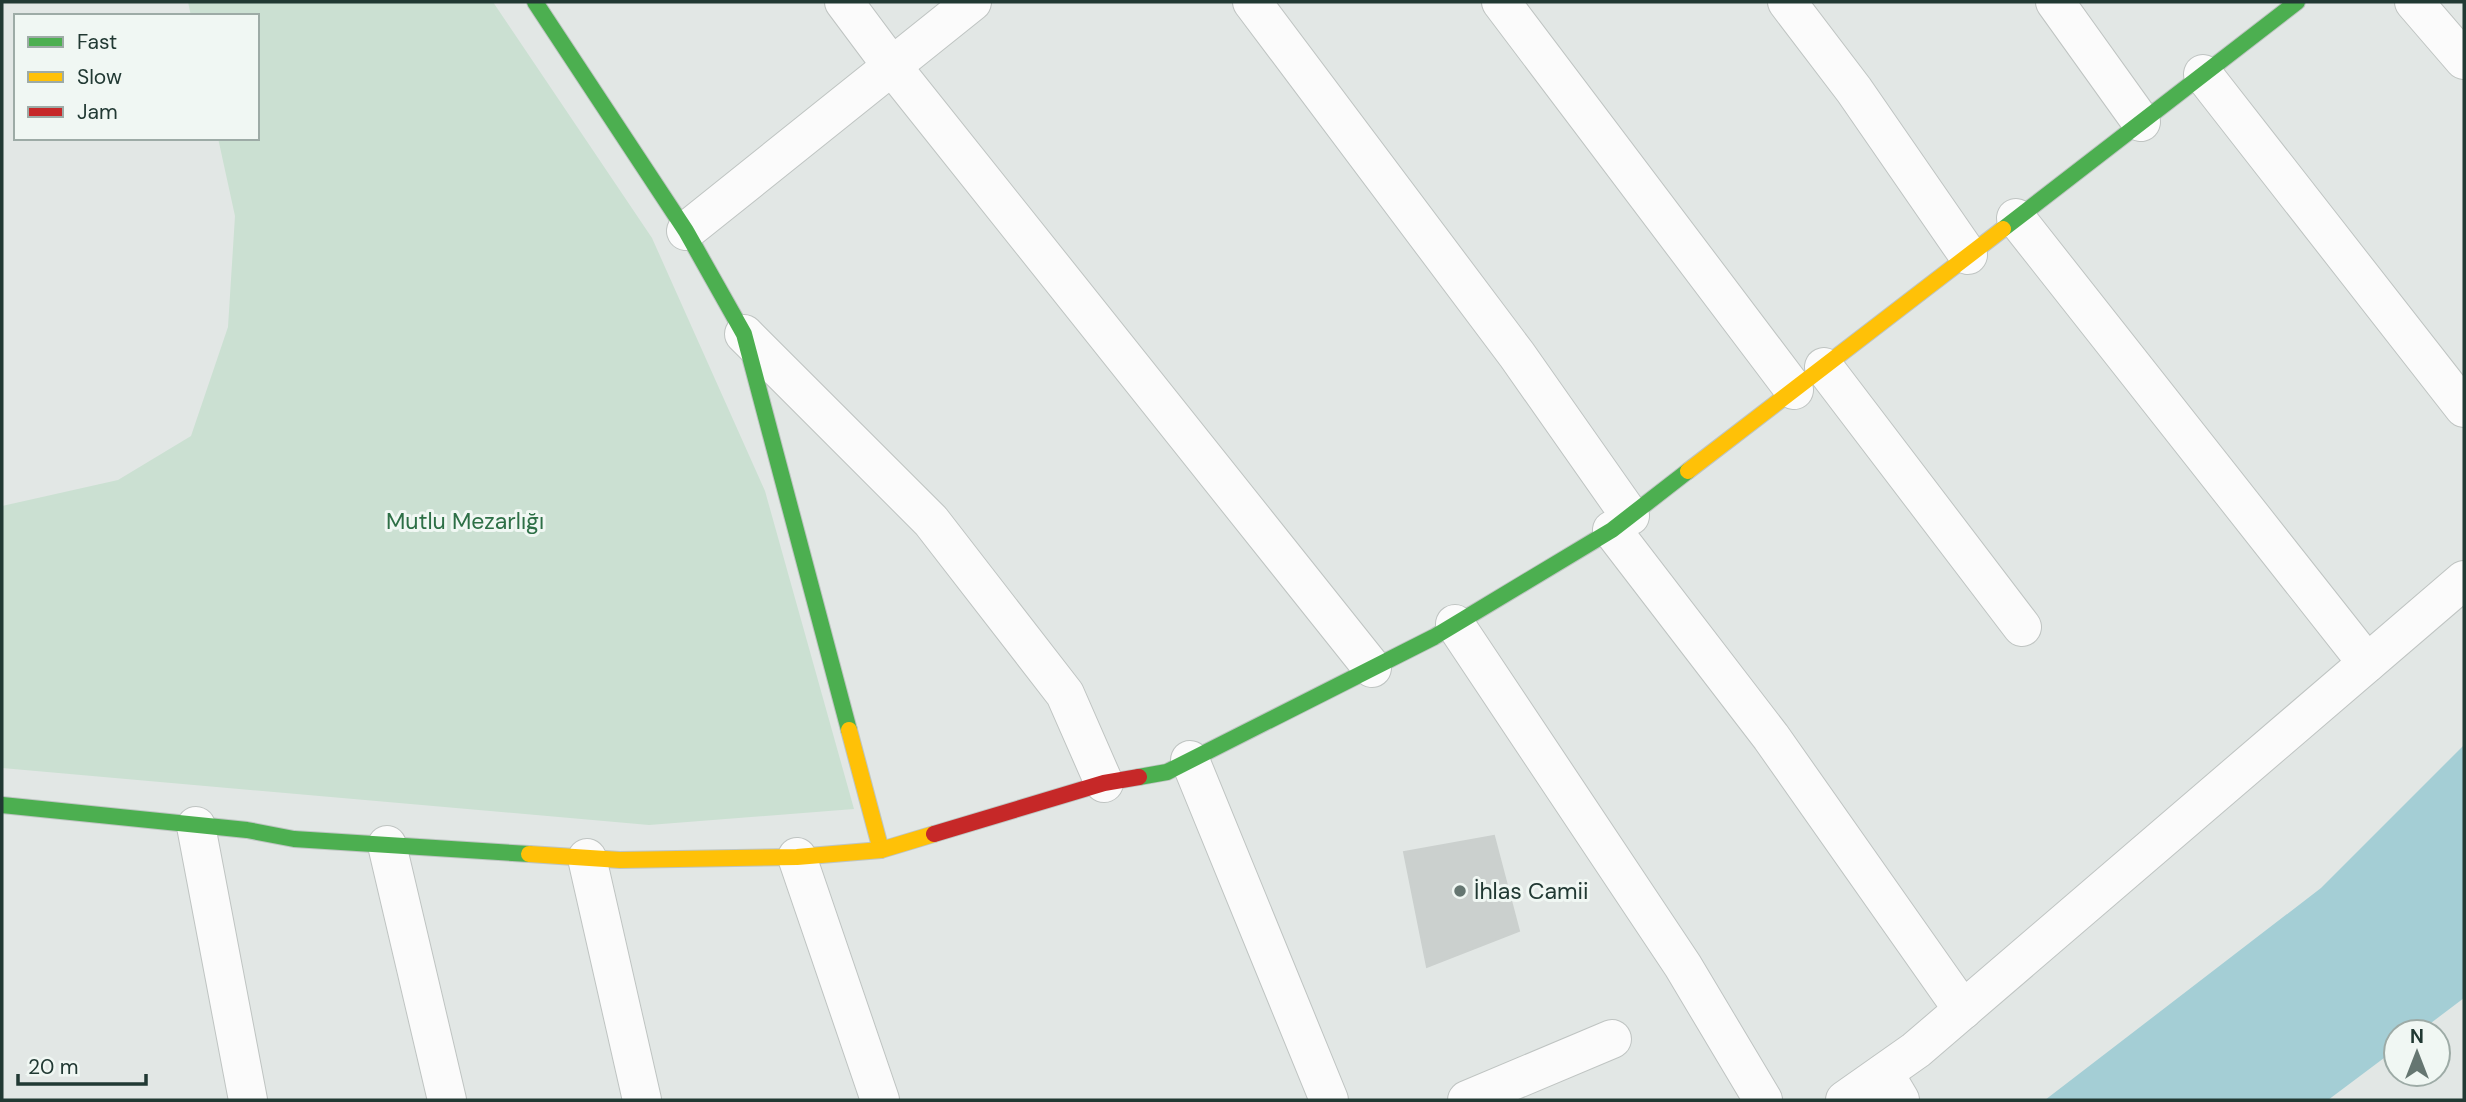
<svg xmlns="http://www.w3.org/2000/svg" width="2466" height="1102" font-family="'DM Sans',sans-serif">
	<style>
		.green { fill: #cbe0d2 }
		.water { fill: #a4ced5 }
		.building { fill: #cbd0ce; stroke: #cbd0ce; stroke-width: 2 }
		.lines { fill: none; stroke-linecap: round; stroke-linejoin: round }
		.street-casing { stroke: #bfc4c2; stroke-width: 40 }
		.fast-casing { stroke: #bec5c2; stroke-width: 18 }
		.slow-casing { stroke: #bec5c2; stroke-width: 18 }
		.jam-casing { stroke: #bec5c2; stroke-width: 18 }
		.street { stroke: #fbfbfb; stroke-width: 38 }
		.fast { stroke: #4caf50; stroke-width: 16 }
		.slow { stroke: #ffc107; stroke-width: 16 }
		.jam { stroke: #c62828; stroke-width: 16 }
		.poi-dot { fill: #657671; stroke: #f0f7f3; stroke-width: 2.5 }
		.labels { text-anchor: middle; stroke-width: 6; stroke-linejoin: round; paint-order: stroke }
		.park-label { font-size: 23px; fill: #2d6f46; stroke: #f0f7f3 }
		.poi-label { font-size: 23px; fill: #213933; stroke: #f0f7f3; text-anchor: start }
	</style>
	<rect width="100%" height="100%" fill="#e2e7e5"/>
	<path class="green" d="M188,2H493L652,238L765,491L854,809L649,825L2,768V506L118,480L191,436L228,327L235,216L218,138H257V16H191Z"/>
	<path class="water" d="M2464,745V998L2419,1032H2396V1049L2328,1100H2045L2321,888Z"/>
	<path class="building" d="M1494,836L1519,931L1427,967L1404,852Z"/>
	<g class="lines">
		<defs>
			<g id="street">
				<path d="M844,2L891,65L1372,668"/>
				<path d="M1252,2L1517,355L1630,516"/>
				<path d="M1501,2L1794,390"/>
				<path d="M1787,2L1854,90L1968,255"/>
				<path d="M2055,2L2141,122"/>
				<path d="M2414,2L2464,60"/>
				<path d="M2203,74L2464,408"/>
				<path d="M2016,218L2367,663"/>
				<path d="M686,231L972,2"/>
				<path d="M744,334L931,521L1065,694L1104,783"/>
				<path d="M1824,367L2022,627"/>
				<path d="M1612,530L1771,737L1963,1010"/>
				<path d="M1455,624L1683,966L1763,1100"/>
				<path d="M1190,760L1329,1100"/>
				<path d="M196,826L248,1100"/>
				<path d="M387,845L447,1100"/>
				<path d="M797,857L880,1100"/>
				<path d="M587,858L642,1100"/>
				<path d="M1884,1073L1900,1100"/>
				<path d="M1467,1100L1612,1039"/>
				<path d="M1845,1100L1916,1050L2464,580"/>
			</g>
			<g id="fast">
				<path d="M535,2L686,231L744,334L849,730"/>
				<path d="M2003,229L2297,2"/>
				<path d="M1139,777L1167,772L1434,637L1612,530L1688,471"/>
				<path d="M2,805L247,830L294,839L529,854"/>
			</g>
			<g id="slow">
				<path d="M1688,471L2003,229"/>
				<path d="M849,730L881,850"/>
				<path d="M529,854L620,860L797,857L881,850L934,834"/>
			</g>
			<path id="jam" d="M934,834L1104,783L1139,777"/>
		</defs>
		<use href="#street" class="street-casing"/>
		<use href="#fast" class="fast-casing"/>
		<use href="#slow" class="slow-casing"/>
		<use href="#jam" class="jam-casing"/>
		<use href="#street" class="street"/>
		<use href="#fast" class="fast"/>
		<use href="#slow" class="slow"/>
		<use href="#jam" class="jam"/>
	</g>
	<circle class="poi-dot" cx="1460" cy="891" r="7"/>
	<g class="labels">
		<g class="park-label">
			<text x="465" y="529">Mutlu Mezarlığı</text>
		</g>
		<g class="poi-label">
			<text x="1474" y="899">İhlas Camii</text>
		</g>
	</g>
	<rect width="2466" height="1102" fill="none" stroke="#213933" stroke-width="7"/>
	<rect x="14" y="14" width="245" height="126" fill="#f0f7f3" stroke="#9daba6" stroke-width="2"/>
	<rect x="28" y="37" width="35" height="10" fill="#4caf50" stroke="#9daba6" stroke-width="2"/>
	<text x="77" y="49" font-size="21" fill="#213933">Fast</text>
	<rect x="28" y="72" width="35" height="10" fill="#ffc107" stroke="#9daba6" stroke-width="2"/>
	<text x="77" y="84" font-size="21" fill="#213933">Slow</text>
	<rect x="28" y="107" width="35" height="10" fill="#c62828" stroke="#9daba6" stroke-width="2"/>
	<text x="77" y="119" font-size="21" fill="#213933">Jam</text>
	<g transform="translate(2417 1053)"><circle r="33" fill="#f0f7f3" stroke="#9daba6" stroke-width="2"/>
	<path d="M0-5L12 26L0 18L-12 26Z" fill="#657671"/>
	<text y="-10" font-size="19" font-weight="bold" text-anchor="middle" fill="#213933">N</text>
	</g>
	<path d="M18 1074v10h128v-10" fill="none" stroke="#213933" stroke-width="3.5"/>
	<text x="28" y="1074" font-size="21" fill="#213933" stroke="#f0f7f3" stroke-width="5" paint-order="stroke">20 m</text>
</svg>
